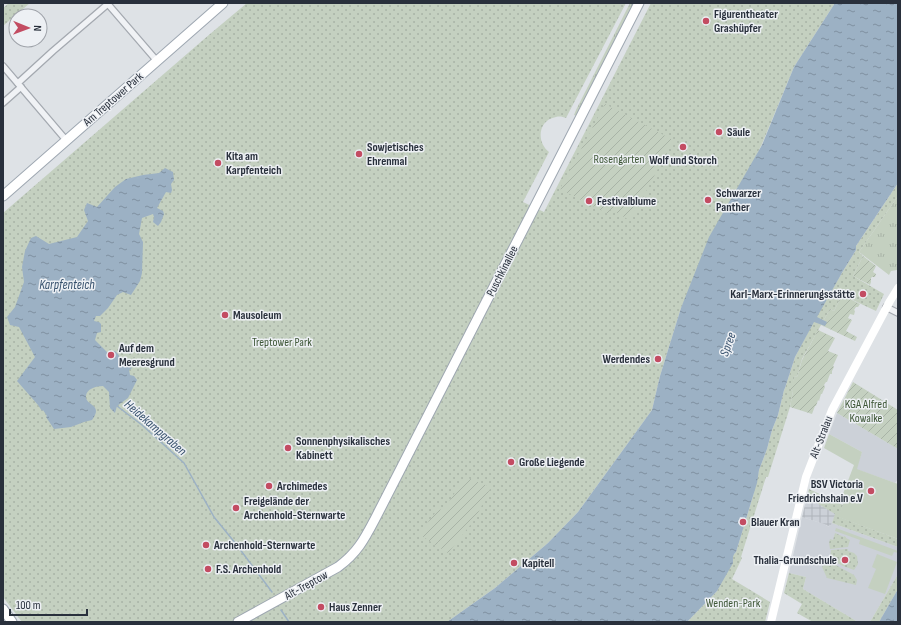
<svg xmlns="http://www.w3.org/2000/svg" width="901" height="625" font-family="'Sofia Sans Condensed',sans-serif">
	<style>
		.built { fill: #ccd1d8 }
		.industrial { fill: url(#industrial-grid) }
		.grass { fill: url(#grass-tufts) }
		.park { fill: url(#park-dots) }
		.garden { fill: url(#garden-furrows) }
		.pitch { fill: #c4d0c0 }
		.water { fill: url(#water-ripples) }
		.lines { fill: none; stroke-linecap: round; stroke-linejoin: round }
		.stream { stroke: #9cb1c4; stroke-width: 1.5 }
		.street-casing { stroke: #a4a9b0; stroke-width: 8 }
		.primary-casing { stroke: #9ea7b1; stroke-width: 11 }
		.street { stroke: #f0f2f5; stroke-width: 5.5 }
		.secondary { stroke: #fff; stroke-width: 8 }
		.primary { stroke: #fff; stroke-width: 9 }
		.poi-dot { fill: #c34c62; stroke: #edf0f4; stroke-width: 1.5 }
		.labels { text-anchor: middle; stroke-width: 3; stroke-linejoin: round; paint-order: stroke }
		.poi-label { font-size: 12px; font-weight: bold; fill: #29303c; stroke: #edf0f4; text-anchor: start }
		.street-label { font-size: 12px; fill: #29303c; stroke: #edf0f4 }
		.park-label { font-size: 12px; fill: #3e5737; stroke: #edf0f4 }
		.water-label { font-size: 13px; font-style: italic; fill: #36506c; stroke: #edf0f4 }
	</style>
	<defs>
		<pattern id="industrial-grid" width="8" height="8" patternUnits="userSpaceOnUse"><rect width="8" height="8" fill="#ccd1d8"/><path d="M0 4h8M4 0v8" fill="none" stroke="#afb4ba"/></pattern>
		<pattern id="grass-tufts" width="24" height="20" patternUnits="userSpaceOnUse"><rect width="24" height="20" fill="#c4d0c0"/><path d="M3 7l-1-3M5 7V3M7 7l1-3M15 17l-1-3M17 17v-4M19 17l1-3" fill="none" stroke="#a8b3a6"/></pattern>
		<pattern id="park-dots" width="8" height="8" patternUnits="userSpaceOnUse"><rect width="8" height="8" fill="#c4d0c0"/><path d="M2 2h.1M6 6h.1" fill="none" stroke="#a8b3a6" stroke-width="1.8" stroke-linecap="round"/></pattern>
		<pattern id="garden-furrows" width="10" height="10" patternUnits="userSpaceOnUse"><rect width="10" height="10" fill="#c4d0c0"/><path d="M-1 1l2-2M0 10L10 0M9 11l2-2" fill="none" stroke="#a8b3a6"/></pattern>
		<pattern id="water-ripples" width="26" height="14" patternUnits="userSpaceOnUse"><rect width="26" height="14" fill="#9cb1c4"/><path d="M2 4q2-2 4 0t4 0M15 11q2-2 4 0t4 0" fill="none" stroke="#7f90a0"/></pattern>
	</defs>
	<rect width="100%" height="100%" fill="#dee2e6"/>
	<g class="built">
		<path d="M837,413L898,449V479L895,483L856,469L862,452L829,434Z"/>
		<path d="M802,517L824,524L829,527L832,523L898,547V574L870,622H858L803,589L806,577L789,573Z"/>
	</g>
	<path class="industrial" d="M807,497L836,514L830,527L824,524L802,517Z"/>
	<g class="grass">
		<path d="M630,3H635L577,116L574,115L576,110Z"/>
		<path d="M898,196V268L897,270L891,271L889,275L859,252Z"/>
	</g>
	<g class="park">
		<path d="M9,3H30L3,26V8Z"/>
		<path d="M247,3H626L566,118C563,117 560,116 556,117C538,120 536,142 549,152L523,202L544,212L651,3H835L794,67L762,144L681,308L660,376L652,410L578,512L548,543L495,588L447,622H22L3,597V213L210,34Z"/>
		<path d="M898,183V196L859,252L863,256L853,276L884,294L876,311L842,295L834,311L830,309L802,359L797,377L795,376L791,390L793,391L790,407L768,477H766L741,557L742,558L732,579L770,602L765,622H687L717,591L733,555L736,552L753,496L759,470L767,449L772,430L778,415L784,390L785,388L795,357L816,317L843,271L856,250V246Z"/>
		<path d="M809,489L843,505L839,517L898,539V547L832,523L835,514L807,497Z"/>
		<path d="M835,533L844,537V536L846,537V538L850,540L848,547L830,549L829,543L830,539L833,540Z"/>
		<path d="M848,549V551L854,553L857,556L858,564L854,570L843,566L830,559L831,550Z"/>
		<path d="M828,561L854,575L857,580L856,585L827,578L822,567Z"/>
		<path d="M789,573L806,577L803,589L858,622H813L797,613L802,604L784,593Z"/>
		<path d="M898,574V589L879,622H870Z"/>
	</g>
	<g class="garden">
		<path d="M605,104L673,140L641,201L629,220L611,209L608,214L560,189Z"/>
		<path d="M863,256L876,266L873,272L876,274L875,277H872L871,278V282L870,285L853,276Z"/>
		<path d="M842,295L860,304L858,307H856L854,310L855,311L854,315L850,314L848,318L852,320L846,331L857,337L855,341L821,325L830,309L834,311Z"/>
		<path d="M818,330L835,338L828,351L838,355L833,366L834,367L832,371V374H830L827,382H826L824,385L825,387L822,394H821L819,401L818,400L816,406H815L812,414L790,407L793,391L790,390L795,376L797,377L802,360Z"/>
		<path d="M853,382L898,410V449L837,413Z"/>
		<path d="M465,477L491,487L475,519L448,553L419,534L435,513L434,510L436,507L443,511Z"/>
	</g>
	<g class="pitch">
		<path d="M829,434L862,452L857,469L898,484V539L838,517L843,505L841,499L854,465L824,448Z"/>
		<path d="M836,528L898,551V553L894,552L892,556L859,544L860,540L835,531Z"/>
		<path d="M877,554L897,562L885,594L868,588L876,569L872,567Z"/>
	</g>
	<g class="water">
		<path d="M835,3H898V183L856,246V250L843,271L817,317L827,322L825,326L814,322L795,357L785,388L784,390L778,415L772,430L767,449L759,470L757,483L746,519L740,517L738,523L744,526L736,552C732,556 733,558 733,563L717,591L687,622H447L495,588L548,543L578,512L652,410L660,376L681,308L709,237L762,145L794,67Z"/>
		<path d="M165,168L173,172L174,180L171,184L172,190L171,193L166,192L157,208L163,211L164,214L161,222L158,226L153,222L154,217L153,214L142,218L139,234L143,242L142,273L140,281L131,295L123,292L117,295L108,308L100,316H96L94,321L99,322L101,324V332L97,333L95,340L108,353L110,351H115L118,354L124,364L132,368L129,370L130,375L134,376L137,380L128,398L117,406L115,413L110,408L109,392L103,386C96,386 85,389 86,398C88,406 103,405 92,420L84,422L71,427L54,429L46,417L47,416L43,410L42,411L38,405L17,381L35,357L19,327L10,325L7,317L15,307L24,282L22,267L25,251L31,238L36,236L49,244L77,237L88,221L84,210L87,203L97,207L115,187L126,179L143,175L159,173Z"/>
		<path d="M898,589V622H879Z"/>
	</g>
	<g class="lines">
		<g class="stream">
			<path d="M117,405V406L142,425L184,463L214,517L236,544L272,592"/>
			<path d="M281,610L289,622"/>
		</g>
		<defs>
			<g id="street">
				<path d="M107,3L157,61"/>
				<path d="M3,66L66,140"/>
				<path d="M18,83L53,51L109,3"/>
				<path d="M3,103L21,87"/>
				<path d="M886,307L898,313"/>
			</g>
			<g id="primary">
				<path d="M3,196L223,3"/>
				<path d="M3,609L12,622"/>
				<path d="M238,622L338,567C357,553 364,540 375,519L639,3"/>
			</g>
		</defs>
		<use href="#street" class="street-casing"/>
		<use href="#primary" class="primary-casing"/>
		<use href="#street" class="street"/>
		<path class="secondary" d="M771,622L806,477L832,410L890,301L898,288"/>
		<use href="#primary" class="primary"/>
	</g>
	<g class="poi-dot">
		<circle cx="706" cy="21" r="4"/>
		<circle cx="719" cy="132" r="4"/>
		<circle cx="683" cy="147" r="4"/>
		<circle cx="359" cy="154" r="4"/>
		<circle cx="218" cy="163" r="4"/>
		<circle cx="708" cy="200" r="4"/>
		<circle cx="589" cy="201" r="4"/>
		<circle cx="863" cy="294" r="4"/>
		<circle cx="225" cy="315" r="4"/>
		<circle cx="111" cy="355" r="4"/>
		<circle cx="658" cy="359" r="4"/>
		<circle cx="288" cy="448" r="4"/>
		<circle cx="511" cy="462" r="4"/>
		<circle cx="269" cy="486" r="4"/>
		<circle cx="871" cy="491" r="4"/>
		<circle cx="236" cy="508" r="4"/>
		<circle cx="743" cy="522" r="4"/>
		<circle cx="206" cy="545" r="4"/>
		<circle cx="845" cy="560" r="4"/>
		<circle cx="514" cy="563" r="4"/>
		<circle cx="208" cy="569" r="4"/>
		<circle cx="321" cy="607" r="4"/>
	</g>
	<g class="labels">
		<g class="poi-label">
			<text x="714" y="18">Figurentheater<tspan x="714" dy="14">Grashüpfer</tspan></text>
			<text x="727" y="136">Säule</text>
			<text x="367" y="151">Sowjetisches<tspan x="367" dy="14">Ehrenmal</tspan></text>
			<text x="226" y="160">Kita am<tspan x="226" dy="14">Karpfenteich</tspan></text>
			<text x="683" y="164" text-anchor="middle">Wolf und Storch</text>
			<text x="716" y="197">Schwarzer<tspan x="716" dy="14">Panther</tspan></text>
			<text x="597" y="205">Festivalblume</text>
			<text x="855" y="298" text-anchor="end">Karl-Marx-Erinnerungsstätte</text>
			<text x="233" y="319">Mausoleum</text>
			<text x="119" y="352">Auf dem<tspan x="119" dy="14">Meeresgrund</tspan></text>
			<text x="650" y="363" text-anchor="end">Werdendes</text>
			<text x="296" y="445">Sonnenphysikalisches<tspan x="296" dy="14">Kabinett</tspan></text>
			<text x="519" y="466">Große Liegende</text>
			<text x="863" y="488" text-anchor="end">BSV Victoria<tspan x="863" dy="14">Friedrichshain e.V</tspan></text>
			<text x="277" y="490">Archimedes</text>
			<text x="244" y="505">Freigelände der<tspan x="244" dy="14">Archenhold-Sternwarte</tspan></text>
			<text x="751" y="526">Blauer Kran</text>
			<text x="214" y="549">Archenhold-Sternwarte</text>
			<text x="837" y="564" text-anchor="end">Thalia-Grundschule</text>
			<text x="522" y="567">Kapitell</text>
			<text x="216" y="573">F.S. Archenhold</text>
			<text x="329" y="611">Haus Zenner</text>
		</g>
		<g class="street-label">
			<text transform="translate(113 99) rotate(-41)" y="4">Am Treptower Park</text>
			<text transform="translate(502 271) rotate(-63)" y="4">Puschkinallee</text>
			<text transform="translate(821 437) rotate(-69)" y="4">Alt-Stralau</text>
			<text transform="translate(306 585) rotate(-29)" y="4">Alt-Treptow</text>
		</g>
		<g class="park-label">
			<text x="619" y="163">Rosengarten</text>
			<text x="282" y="346">Treptower Park</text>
			<text x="866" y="408">KGA Alfred<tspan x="866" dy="14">Kowalke</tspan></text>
			<text x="733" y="607">Wenden-Park</text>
		</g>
		<g class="water-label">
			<text x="67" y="289">Karpfenteich</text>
			<text transform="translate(727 344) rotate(-70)" y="5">Spree</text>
			<text transform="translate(156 427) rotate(41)" y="5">Heidekampgraben</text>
		</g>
	</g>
	<rect width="901" height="625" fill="none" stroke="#29303c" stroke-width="8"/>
	<g transform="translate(28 28) rotate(91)"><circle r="19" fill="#edf0f4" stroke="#9fa3aa"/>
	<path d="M0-3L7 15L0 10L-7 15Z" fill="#c34c62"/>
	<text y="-6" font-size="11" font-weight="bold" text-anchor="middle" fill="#29303c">N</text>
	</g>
	<path d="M10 609v6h77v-6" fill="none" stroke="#29303c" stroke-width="2"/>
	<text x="16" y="609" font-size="12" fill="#29303c" stroke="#edf0f4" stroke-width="3" paint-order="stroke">100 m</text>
</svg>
